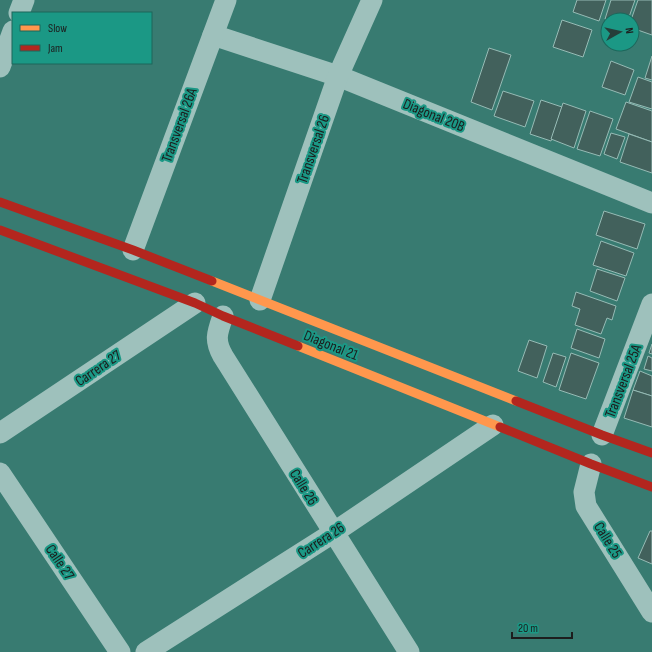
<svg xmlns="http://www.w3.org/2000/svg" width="652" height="652" font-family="'Sofia Sans Condensed',sans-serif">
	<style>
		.building { fill: #42615c; stroke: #96bbb5 }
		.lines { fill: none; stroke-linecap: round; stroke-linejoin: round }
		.street { stroke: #9ec1bc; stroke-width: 21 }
		.slow { stroke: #ff974d; stroke-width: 9 }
		.jam { stroke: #b3261e; stroke-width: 9 }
		.labels { text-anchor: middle; stroke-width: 4; stroke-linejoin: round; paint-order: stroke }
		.street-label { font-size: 15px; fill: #1d1d1d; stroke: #1b9885 }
	</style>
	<rect width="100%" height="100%" fill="#387b71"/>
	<g class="building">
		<path d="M577,0H606L599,21L573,12Z"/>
		<path d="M611,0H635L628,20H608L605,19Z"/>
		<path d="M638,0H652V35L632,28V20H631Z"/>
		<path d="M562,20L592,30L583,57L553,47Z"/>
		<path d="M489,48L511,55L492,110L471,102Z"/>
		<path d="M652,56V80L645,78Z"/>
		<path d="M611,61L634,70L625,95L602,87Z"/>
		<path d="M638,77L652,82V109L629,102Z"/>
		<path d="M503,91L534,101L525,127L494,116Z"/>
		<path d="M541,100L562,107L551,141L530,134Z"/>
		<path d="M626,102L652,111V142L616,129Z"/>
		<path d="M563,103L586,111L574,148L551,139Z"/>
		<path d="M590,111L613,119L600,156L577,149Z"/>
		<path d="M611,133L625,137L617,159L604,154Z"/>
		<path d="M629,134L652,142V173L620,162Z"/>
		<path d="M604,211L645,224L637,249L596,235Z"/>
		<path d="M601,241L634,253L626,276L593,265Z"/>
		<path d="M597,269L625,278L617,301L590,291Z"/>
		<path d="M576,292L616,306L612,320L607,318L601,334L575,325L580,309L572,306Z"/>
		<path d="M577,329L605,339L599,358L571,348Z"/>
		<path d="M529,340L547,346L537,378L518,371Z"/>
		<path d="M652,344V354L649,353Z"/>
		<path d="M553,353L566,357L556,387L543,382Z"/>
		<path d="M571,353L599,363L586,399L559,390Z"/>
		<path d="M648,356L652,358V371L644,369Z"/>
		<path d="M640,371L652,376V396L633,390Z"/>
		<path d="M633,390L652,396V427L624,418Z"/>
		<path d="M650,531H652V564L638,558Z"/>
	</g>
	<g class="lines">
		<g class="street">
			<path d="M19,13L24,0"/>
			<path d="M213,35L338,76L652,203"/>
			<path d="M0,67L13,31"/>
			<path d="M133,250L226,0"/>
			<path d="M260,300L338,76L372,0"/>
			<path d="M223,316C217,333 214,340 223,356L409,652"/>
			<path d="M0,433L195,303"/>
			<path d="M602,435L652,304"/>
			<path d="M591,464L584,492L586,506L652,612"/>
			<path d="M0,473L120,652"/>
			<path d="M146,652L333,533L493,425"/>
		</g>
		<g class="slow">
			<path d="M212,281L516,401"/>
			<path d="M298,346L500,427"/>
		</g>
		<g class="jam">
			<path d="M0,202L133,250L212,281"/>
			<path d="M0,230L195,303L223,316L298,346"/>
			<path d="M516,401L602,435L652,453"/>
			<path d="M500,427L591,464L652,487"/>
		</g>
	</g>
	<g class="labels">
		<g class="street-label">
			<text transform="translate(434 115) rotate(22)" y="5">Diagonal 20B</text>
			<text transform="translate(179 125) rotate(-70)" y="5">Transversal 26A</text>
			<text transform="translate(313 149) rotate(-71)" y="5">Transversal 26</text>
			<text transform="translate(331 345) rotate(22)" y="5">Diagonal 21</text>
			<text transform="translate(98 368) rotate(-34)" y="5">Carrera 27</text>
			<text transform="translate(623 381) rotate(-69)" y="5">Transversal 25A</text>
			<text transform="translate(304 487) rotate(58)" y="5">Calle 26</text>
			<text transform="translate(321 540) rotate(-33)" y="5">Carrera 26</text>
			<text transform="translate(608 540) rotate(58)" y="5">Calle 25</text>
			<text transform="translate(60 562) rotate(56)" y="5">Calle 27</text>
		</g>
	</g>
	<rect x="12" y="12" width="140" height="52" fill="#1b9885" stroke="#1c675b"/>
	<rect x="20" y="25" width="20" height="6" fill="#ff974d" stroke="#1c675b"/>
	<text x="48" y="32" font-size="12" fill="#1d1d1d">Slow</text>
	<rect x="20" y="45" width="20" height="6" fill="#b3261e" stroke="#1c675b"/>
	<text x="48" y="52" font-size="12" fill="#1d1d1d">Jam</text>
	<g transform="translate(620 32) rotate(82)"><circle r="19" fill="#1b9885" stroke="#1c675b"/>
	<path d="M0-3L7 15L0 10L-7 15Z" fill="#263e3a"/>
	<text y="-6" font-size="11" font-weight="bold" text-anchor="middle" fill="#1d1d1d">N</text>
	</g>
	<path d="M512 632v6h60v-6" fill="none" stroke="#1d1d1d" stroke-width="2"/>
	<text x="518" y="632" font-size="12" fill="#1d1d1d" stroke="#1b9885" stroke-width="3" paint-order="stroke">20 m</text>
</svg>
